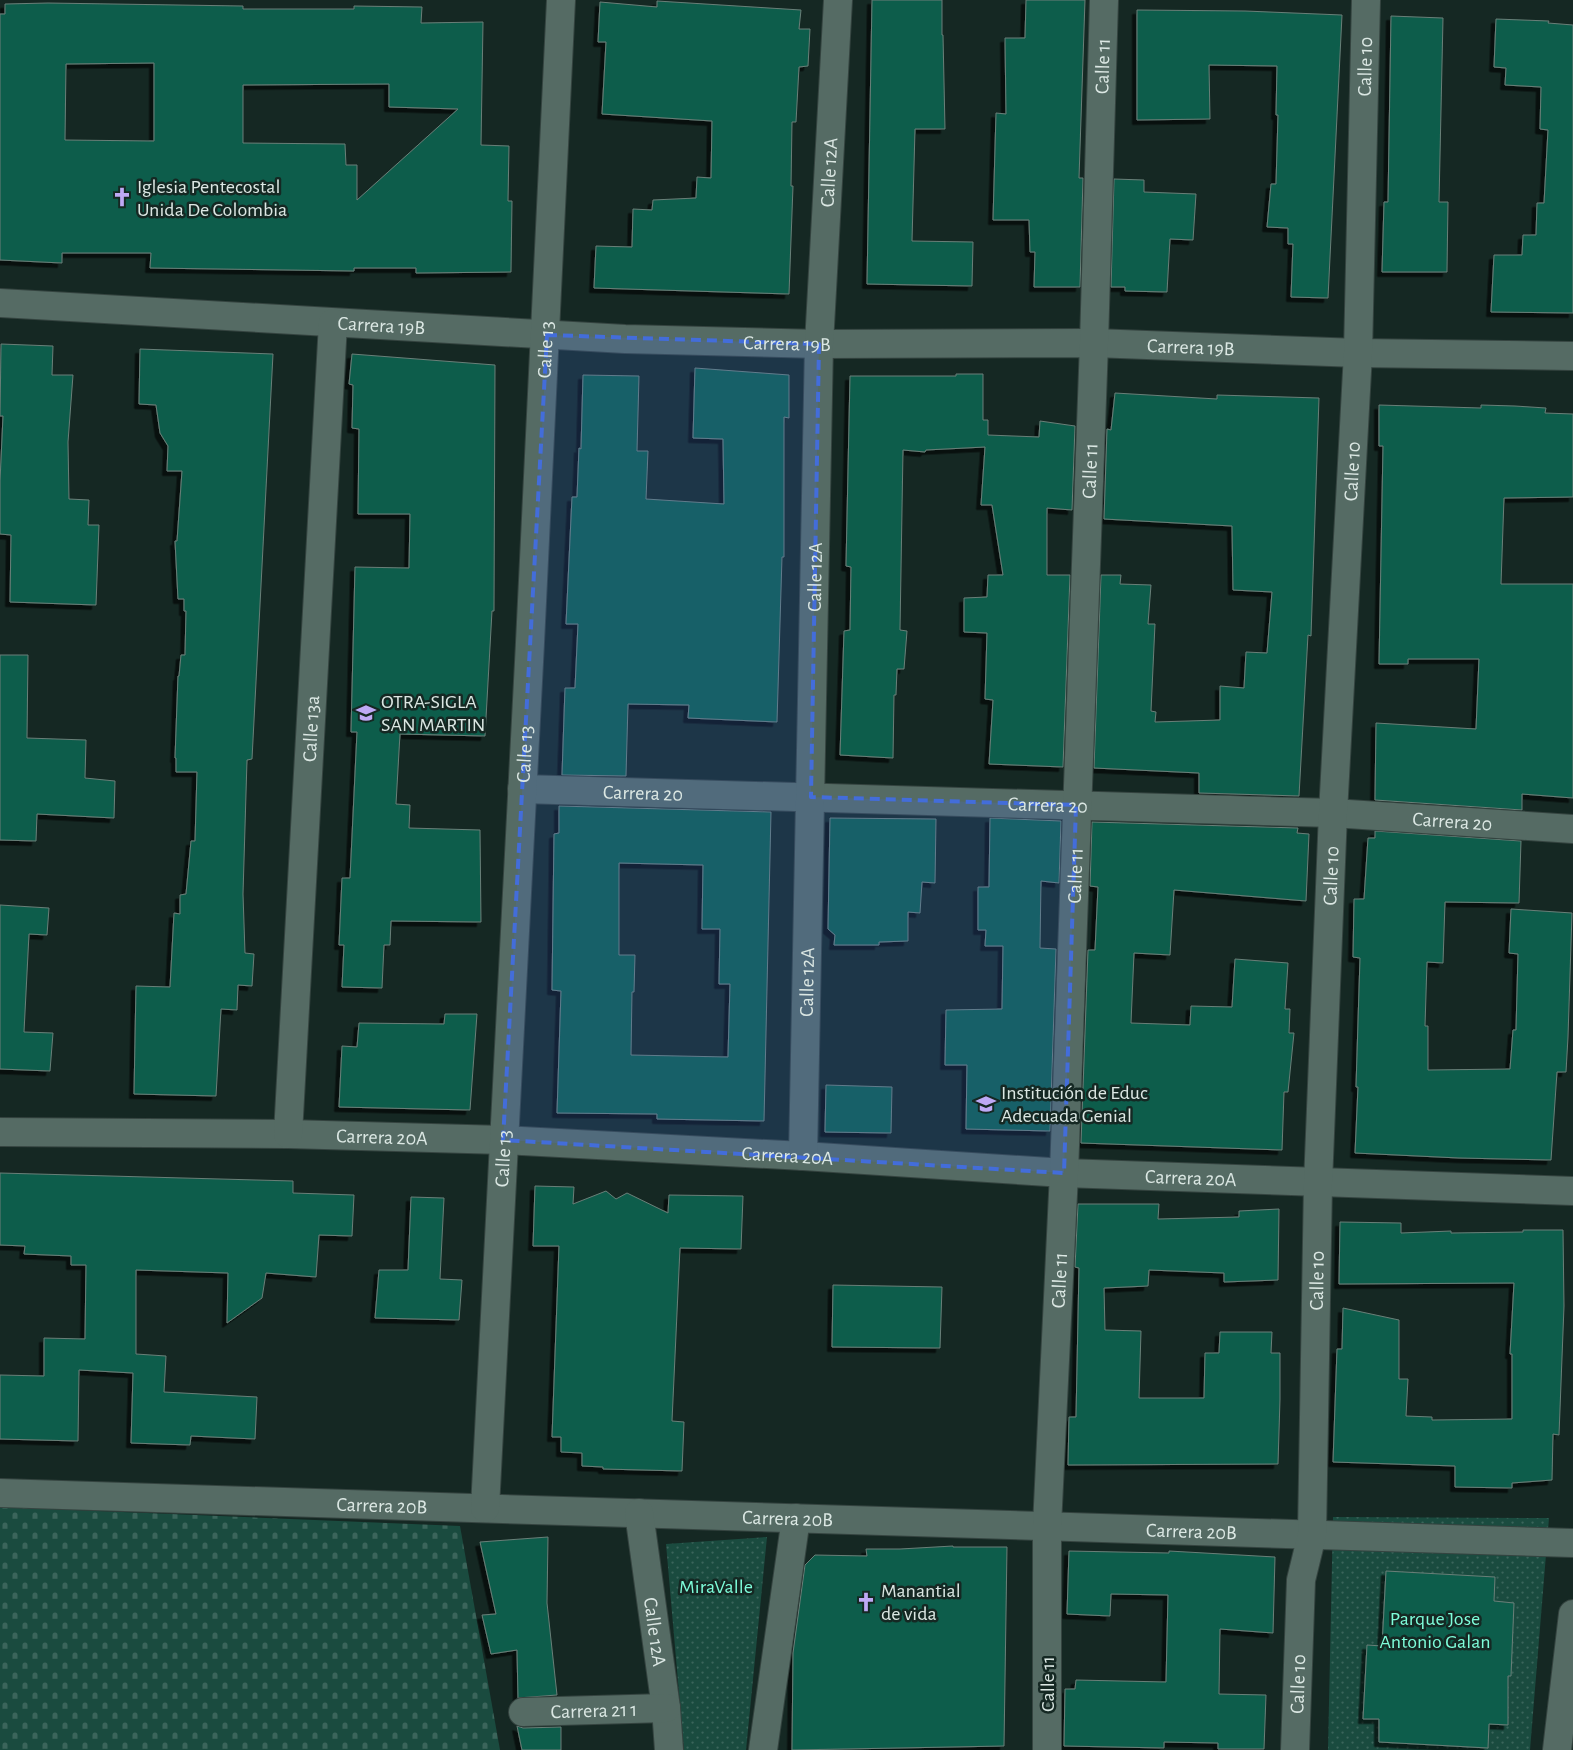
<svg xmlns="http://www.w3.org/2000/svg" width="1573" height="1750" font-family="'Alegreya Sans',sans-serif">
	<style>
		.cemetery { fill: url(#cemetery-stones) }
		.park { fill: url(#park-dots) }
		.building { fill: #115d4c; stroke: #697f78; fill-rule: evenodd; filter: url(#shadow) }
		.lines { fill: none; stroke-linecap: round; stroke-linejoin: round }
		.minor-casing { stroke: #354440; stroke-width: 30 }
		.minor { stroke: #556b64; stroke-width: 28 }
		.marked { fill: #436dda; fill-opacity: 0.2; stroke: #436dda; stroke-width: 4; stroke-dasharray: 10 6; stroke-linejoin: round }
		.labels { text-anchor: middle; stroke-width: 5; stroke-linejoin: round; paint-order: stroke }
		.street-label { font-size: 20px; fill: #dbe7e3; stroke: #152823 }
		.poi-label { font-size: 20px; fill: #dbe7e3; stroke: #152823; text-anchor: start }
		.park-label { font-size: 20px; fill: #7efdda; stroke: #152823 }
	</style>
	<defs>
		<pattern id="cemetery-stones" width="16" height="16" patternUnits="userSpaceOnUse" patternTransform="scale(1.25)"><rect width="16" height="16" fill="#1a4b3f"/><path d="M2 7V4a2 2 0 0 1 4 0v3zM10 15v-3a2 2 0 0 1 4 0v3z" fill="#3b655b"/></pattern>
		<pattern id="park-dots" width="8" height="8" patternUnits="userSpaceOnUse" patternTransform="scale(1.25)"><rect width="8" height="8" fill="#1a4b3f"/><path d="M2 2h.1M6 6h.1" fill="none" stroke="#3b655b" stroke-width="1.8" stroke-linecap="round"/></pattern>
		<filter id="shadow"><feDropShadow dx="-4.5" dy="4.5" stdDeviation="0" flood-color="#0009"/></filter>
	</defs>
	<rect width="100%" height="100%" fill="#152823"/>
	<path class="cemetery" d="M0,1507L460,1526L500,1750H0Z"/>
	<g class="park">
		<path d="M1333,1517L1549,1518L1530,1750H1328Z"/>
		<path d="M767,1537L746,1750H684L666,1544Z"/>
	</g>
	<g class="building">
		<path d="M872,0H942V35H943L945,129H915L912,241L973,242L972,286L867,284Z"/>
		<path d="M1026,0H1085L1079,178H1083L1080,287H1034L1035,252H1030L1029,220H993L996,113L1006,114L1005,38H1025Z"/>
		<path d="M657,1L801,10L799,29H810L808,66L799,67L796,122H792L791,186H793L789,294L594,288L596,246L632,247L633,209L652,210L653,200L696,198L697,177L711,178L712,121L602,114L606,42H598L600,2L657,7Z"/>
		<path d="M48,3L243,6V9H354V6L422,7L421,23L483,22L481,145L509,146L508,201H512L511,272L416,273V268H354V271L150,268L151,253H62V263L0,260V14H5V4ZM154,63V141L65,140L66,64ZM389,84V107L458,109L357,200V165H346L345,144L243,143V85Z"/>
		<path d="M1137,10L1245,11L1342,15L1328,298L1291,297L1293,244H1288V228L1267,227L1271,184H1276L1278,115H1276L1277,66L1209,65L1210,119L1137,120Z"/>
		<path d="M1391,16L1443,18L1439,202H1448L1447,272H1382L1384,202H1388Z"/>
		<path d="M1496,19L1549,21L1548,23L1573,25V313L1491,312L1494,255H1522L1523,235H1536L1537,203H1544L1548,130L1540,129L1541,87L1505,85L1506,68L1494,67Z"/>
		<path d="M1114,179L1144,180V192L1196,194L1193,240L1170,239L1167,292L1125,291V287H1111Z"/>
		<path d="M1,344L53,346L52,375H73L68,442L69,499L89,500L88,525H99L96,605L10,602L11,535L0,534V481L3,416H0Z"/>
		<path d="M140,349L273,354L252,759L247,760L243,894L245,953L254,954L252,986L238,985L237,1010L221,1009L216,1096L134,1094L136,986L170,987L174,913L180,914V895L186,894L191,841H195L197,772H176V758H175L178,676H179L181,655H185L186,611H184V599H178L175,541H177L182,471H167L168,446L160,433L156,405L139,404Z"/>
		<path d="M352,354L495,365L494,611H492L485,736L400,734L396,804L410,805L409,828L480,830L481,922L391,921L390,945H384L382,988L342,987L344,945H339L342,878H350L357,732H351L355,567L409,568L410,514H358L359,429L352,428L353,385L349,384Z"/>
		<path d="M695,368L789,375V418L784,417V557H782L777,722L688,718L689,705L628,704L626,776L562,775L565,688H575L578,624H566L572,497H577L579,448L581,449L583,375L639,376L637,451H648L646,499L724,504L723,439L693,438Z"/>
		<path d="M956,374H983V420H988V435L1039,437L1040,421L1075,426L1072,510L1047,508V575H1070L1063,767L989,764L993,700L985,699L987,633L964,632V598L987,597L988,575H1003L992,505H981L985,447L926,450L925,452L903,450L900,630L907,631L904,669H897L896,695H894L893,758L840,755L844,631L850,630L851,567L846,566L850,376H956Z"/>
		<path d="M1115,393L1217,399V395L1319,398L1311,636L1308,635L1299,796L1199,793V773L1094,768L1101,575H1121L1120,584L1151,585L1148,624H1155L1151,711L1156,712L1155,722L1220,720V686L1244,688L1246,652L1267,653L1272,592L1233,590L1232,526L1104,519L1107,429L1111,430Z"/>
		<path d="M1379,405L1481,408V405L1515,406L1546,408L1545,413L1573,414V497L1504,498L1501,584H1573V798L1522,794V810L1375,800L1376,723L1476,729L1479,659H1408V664H1379L1383,446H1379Z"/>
		<path d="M0,655H28L27,738L86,740L85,778L115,781L114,818L37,814L36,841L0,840Z"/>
		<path d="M559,806L771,812L764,1121L657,1119V1114L557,1113L561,991L552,990L554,834L559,833ZM619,863L703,865L702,929H720L719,984H730L728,1057L631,1055L632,992H634L635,955H619Z"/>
		<path d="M830,818L936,819L935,883L922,882L920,913L908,912V941L879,942V945H834L835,935L828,929Z"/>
		<path d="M990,818L1061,821L1059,883L1041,881L1040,948L1056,949L1050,1131L966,1129L967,1065H945L946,1010L1002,1009L1003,946H985L986,930H978V887H989Z"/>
		<path d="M1092,822L1298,828L1297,833L1309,834L1306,901L1174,890L1170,955L1134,953L1131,1023L1190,1025L1191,1006L1232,1007L1235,959L1288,963L1285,1009H1290L1289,1033H1294L1288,1092H1284L1282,1150L1081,1143L1088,950H1095L1098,887L1090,886Z"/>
		<path d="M1375,831L1521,841L1519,903L1445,902L1443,963L1427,962L1425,1026H1428V1070L1510,1069L1513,1030H1516L1518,954L1509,953L1511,909L1572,913L1568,1037L1566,1072H1557L1551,1160L1459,1158L1355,1153L1358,1087H1356L1360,958L1353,957L1354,899H1364L1368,838H1375Z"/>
		<path d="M0,905L49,908L47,935L29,934L24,1032L53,1033L50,1071L0,1069Z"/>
		<path d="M445,1014H477L470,1110L339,1107L342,1046L357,1047L359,1023L444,1024Z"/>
		<path d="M826,1085L892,1087L891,1133L825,1132Z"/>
		<path d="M0,1173L293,1181V1193L354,1195L352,1236L319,1235L316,1277L266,1273L262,1298L227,1323L228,1273L136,1270V1354L166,1356L164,1392L257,1397L255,1439L191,1436L190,1445L131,1443L133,1373L79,1370L78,1441L0,1439V1375L44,1376V1338L85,1339L86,1265H71V1256L24,1254L25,1246L0,1245Z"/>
		<path d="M535,1186L574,1187L573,1204L606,1191L616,1199L627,1193L668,1213L669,1195L743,1196L741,1249L680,1248L672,1421L684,1422L682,1471L603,1469V1467L582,1466V1453L561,1452V1437H552L559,1246H533Z"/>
		<path d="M411,1197L444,1198L440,1279L462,1280L459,1320L375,1318L379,1270H408Z"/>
		<path d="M1078,1204H1159L1158,1219L1239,1217V1211L1279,1209L1278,1280L1224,1282V1273L1149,1270L1148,1286L1104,1288L1105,1330L1141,1331L1139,1398H1204L1205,1353H1219L1220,1332H1272L1271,1353H1280V1399L1278,1464L1068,1465L1069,1417H1076L1079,1268L1075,1267Z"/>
		<path d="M1340,1222L1401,1223V1233L1451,1231V1233L1523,1232V1230H1563L1564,1306L1559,1435L1553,1434L1552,1480L1512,1483V1488L1455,1487V1466L1333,1462L1337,1349H1342L1343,1308L1399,1320V1379H1408L1406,1416L1432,1417V1420L1512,1419V1354H1510L1514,1283L1339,1284Z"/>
		<path d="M833,1285L942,1287L940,1348L832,1347Z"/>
		<path d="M548,1537L547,1603L557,1695L518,1698L517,1650L491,1654L482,1615L496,1614L480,1542Z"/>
		<path d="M953,1546V1547H1007L1004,1746L792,1750L793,1653L805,1565L815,1555L867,1556L866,1549H900Z"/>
		<path d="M1069,1551L1169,1553V1551L1275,1557L1273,1633L1220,1629L1219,1694L1266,1695L1264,1749H1218V1743L1164,1742V1748L1064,1746L1065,1689H1075L1076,1680L1166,1682L1168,1595L1111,1594L1110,1616L1067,1614Z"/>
		<path d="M1386,1571L1495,1577L1494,1601L1514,1603L1511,1676H1508V1725L1489,1724L1488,1748L1379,1742V1719H1363L1367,1645L1382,1646Z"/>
		<path d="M517,1726L523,1728L561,1727V1750H522Z"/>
	</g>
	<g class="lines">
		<defs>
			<g id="minor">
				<path id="s1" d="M0,303L625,339L819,344L1094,343L1358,353L1573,356"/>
				<path id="s2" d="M522,789L1333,813L1573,829"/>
				<path id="s3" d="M0,1132L288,1134L503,1140L803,1156L1064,1173L1573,1191"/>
				<path id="s4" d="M288,1134L333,323"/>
				<path id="s5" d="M803,1156L819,344L838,0"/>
				<path id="s6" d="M0,1493L1573,1543"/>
				<path id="s7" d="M485,1508C509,1005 540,503 561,0"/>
				<path id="s8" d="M639,1513L666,1708L669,1750"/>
				<path id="s9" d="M523,1712L666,1708"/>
				<path d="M763,1750L796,1518"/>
				<path id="s10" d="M1047,1750V1526L1064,1173L1094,343L1104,0"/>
				<path id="s11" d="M1295,1750L1301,1580L1312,1535L1318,1183L1333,813L1358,353L1366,0"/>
				<path d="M1557,1750L1573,1614"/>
			</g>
		</defs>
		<use href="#minor" class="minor-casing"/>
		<use href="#minor" class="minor"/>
	</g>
	<path class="marked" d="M547,335L819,344L811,797L1076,805L1064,1173L503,1140Z"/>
	<defs>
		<symbol id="church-bare" viewBox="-9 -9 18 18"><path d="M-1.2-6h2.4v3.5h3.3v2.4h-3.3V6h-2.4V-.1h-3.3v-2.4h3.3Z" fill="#bea9f5" stroke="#152823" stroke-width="2.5" paint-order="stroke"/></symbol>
		<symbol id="school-bare" viewBox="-9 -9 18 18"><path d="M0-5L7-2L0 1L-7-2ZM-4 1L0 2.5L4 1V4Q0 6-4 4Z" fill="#bea9f5" stroke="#152823" stroke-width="2.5" paint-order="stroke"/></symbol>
	</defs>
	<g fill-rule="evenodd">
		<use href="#church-bare" x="108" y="183" width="28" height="28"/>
		<use href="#school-bare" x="352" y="699" width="28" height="28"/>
		<use href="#school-bare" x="972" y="1090" width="28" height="28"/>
		<use href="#church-bare" x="852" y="1588" width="28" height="28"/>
	</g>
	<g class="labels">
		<g class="street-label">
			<text dy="7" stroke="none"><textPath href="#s10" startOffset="1685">Calle 11</textPath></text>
			<text dy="7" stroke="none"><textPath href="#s11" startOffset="1686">Calle 10</textPath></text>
			<text dy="7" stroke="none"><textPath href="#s5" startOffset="984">Calle 12A</textPath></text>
			<text dy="7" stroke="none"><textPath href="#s1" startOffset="382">Carrera 19B</textPath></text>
			<text dy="7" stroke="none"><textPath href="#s1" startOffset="788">Carrera 19B</textPath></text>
			<text dy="7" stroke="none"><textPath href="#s1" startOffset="1192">Carrera 19B</textPath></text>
			<text dy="7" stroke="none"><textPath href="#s7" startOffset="1160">Calle 13</textPath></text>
			<text dy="7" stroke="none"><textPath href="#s10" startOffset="1280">Calle 11</textPath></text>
			<text dy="7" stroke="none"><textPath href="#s11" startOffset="1281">Calle 10</textPath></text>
			<text dy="7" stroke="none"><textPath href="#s5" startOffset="579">Calle 12A</textPath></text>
			<text dy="7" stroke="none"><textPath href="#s4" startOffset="406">Calle 13a</textPath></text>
			<text dy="7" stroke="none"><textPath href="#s7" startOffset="755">Calle 13</textPath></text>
			<text dy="7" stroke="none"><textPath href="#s2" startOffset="121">Carrera 20</textPath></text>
			<text dy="7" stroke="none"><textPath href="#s2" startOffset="526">Carrera 20</textPath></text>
			<text dy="7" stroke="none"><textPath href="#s2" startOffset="931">Carrera 20</textPath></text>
			<text dy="7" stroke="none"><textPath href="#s10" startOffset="875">Calle 11</textPath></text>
			<text dy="7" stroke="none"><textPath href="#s11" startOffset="876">Calle 10</textPath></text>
			<text dy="7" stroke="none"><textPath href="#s5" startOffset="174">Calle 12A</textPath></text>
			<text dy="7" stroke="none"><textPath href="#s3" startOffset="382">Carrera 20A</textPath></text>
			<text dy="7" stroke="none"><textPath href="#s3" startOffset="788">Carrera 20A</textPath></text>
			<text dy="7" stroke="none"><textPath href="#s7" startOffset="350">Calle 13</textPath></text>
			<text dy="7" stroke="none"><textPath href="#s3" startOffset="1192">Carrera 20A</textPath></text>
			<text dy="7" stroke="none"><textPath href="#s10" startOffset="470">Calle 11</textPath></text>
			<text dy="7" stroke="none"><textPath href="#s11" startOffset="471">Calle 10</textPath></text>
			<text dy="7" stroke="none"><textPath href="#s6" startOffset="382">Carrera 20B</textPath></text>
			<text dy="7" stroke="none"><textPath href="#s6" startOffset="788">Carrera 20B</textPath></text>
			<text dy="7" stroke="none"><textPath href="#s6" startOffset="1192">Carrera 20B</textPath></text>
			<text dy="7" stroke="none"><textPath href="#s8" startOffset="120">Calle 12A</textPath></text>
			<text transform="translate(1047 1684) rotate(-90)" y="7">Calle 11</text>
			<text dy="7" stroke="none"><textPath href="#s11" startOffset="66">Calle 10</textPath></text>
			<text dy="7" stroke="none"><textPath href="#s9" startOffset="71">Carrera 21 1</textPath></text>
		</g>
		<g class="poi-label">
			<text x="137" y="193">Iglesia Pentecostal<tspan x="137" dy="23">Unida De Colombia</tspan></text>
			<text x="381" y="708">OTRA-SIGLA<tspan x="381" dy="23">SAN MARTIN</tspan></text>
			<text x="1001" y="1099">Institución de Educ<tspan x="1001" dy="23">Adecuada Genial</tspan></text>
			<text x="881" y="1597">Manantial<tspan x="881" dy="23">de vida</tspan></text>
		</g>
		<g class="park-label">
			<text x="716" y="1593">MiraValle</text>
			<text x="1435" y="1625">Parque Jose<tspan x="1435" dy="23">Antonio Galan</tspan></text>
		</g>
	</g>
</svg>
